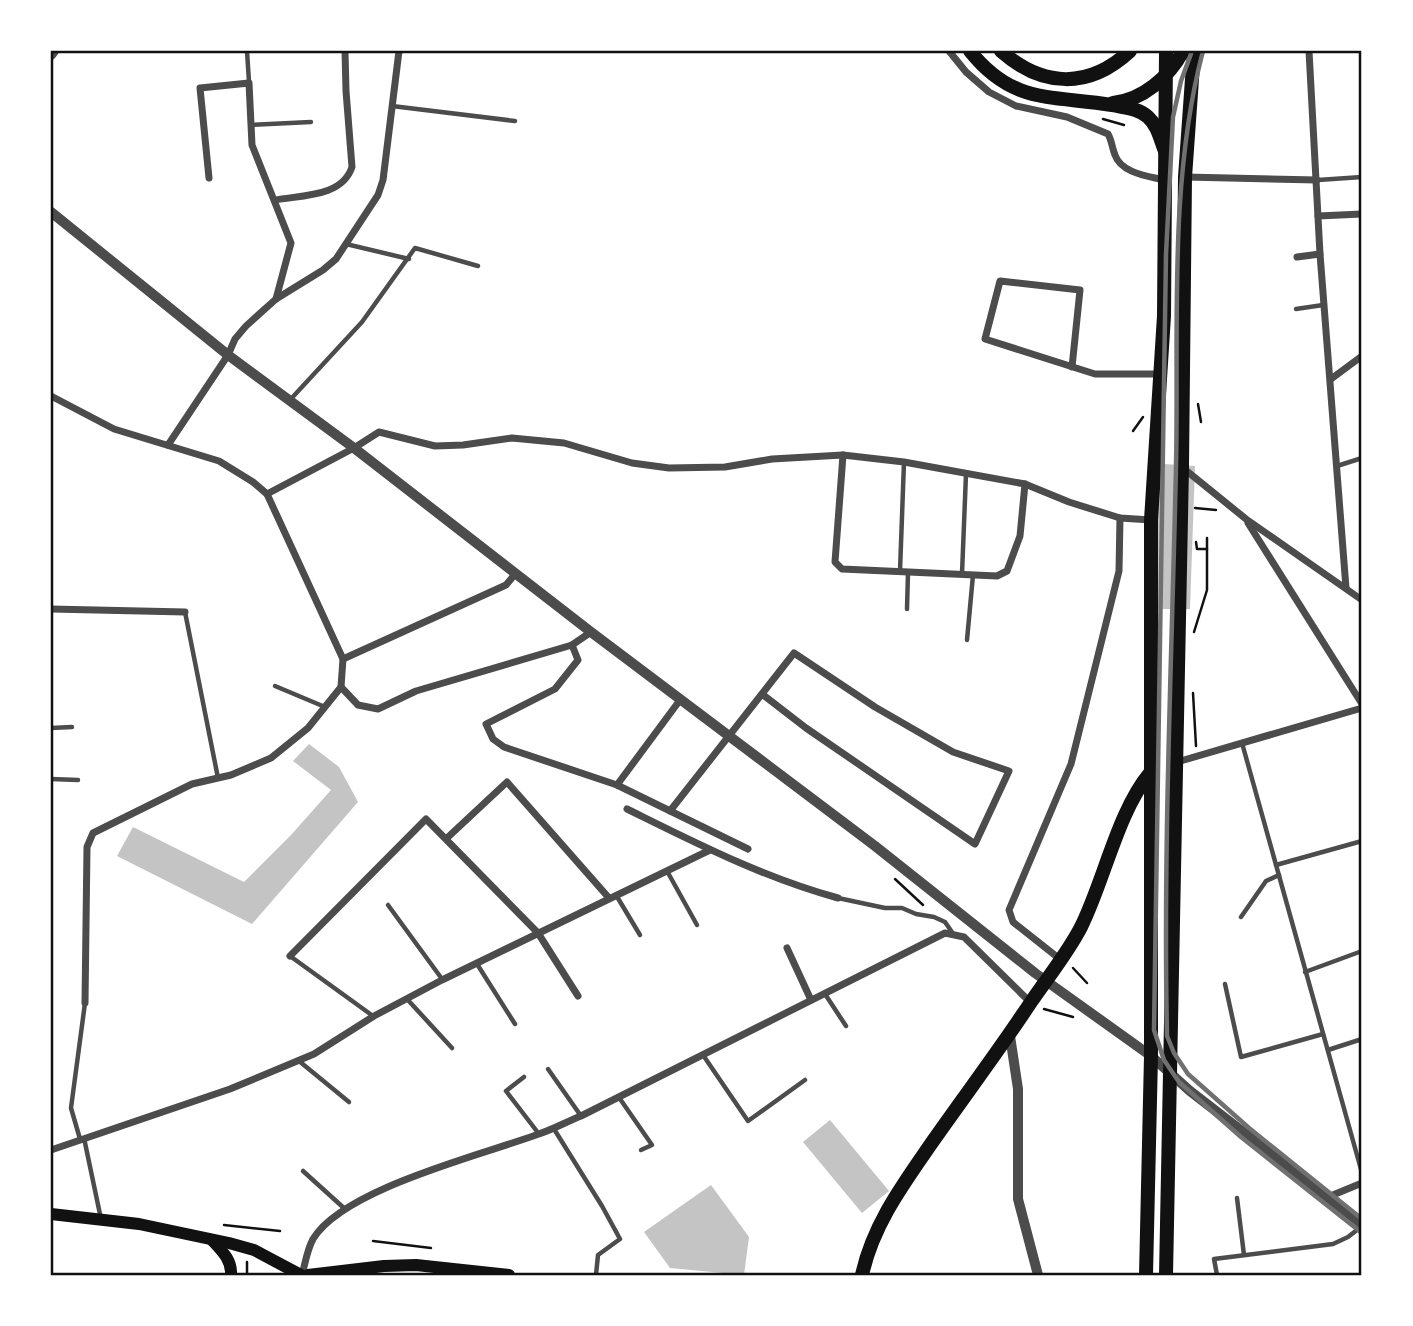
<svg xmlns="http://www.w3.org/2000/svg" width="1413" height="1326" font-family="Spectral,serif">
	<style>
		.building { fill: #c4c4c4 }
		.lines { fill: none; stroke-linecap: round; stroke-linejoin: round }
		.path { stroke: #111; stroke-width: 2.5 }
		.service { stroke: #4c4c4c; stroke-width: 4.5 }
		.minor { stroke: #4c4c4c; stroke-width: 7 }
		.tertiary { stroke: #4c4c4c; stroke-width: 10 }
		.primary { stroke: #111; stroke-width: 12 }
		.trunk { stroke: #111; stroke-width: 14 }
		.motorway { stroke: #111; stroke-width: 14 }
		.rail { stroke: #707070; stroke-width: 4.5 }
		.neatline { fill: none; stroke: #111; stroke-width: 2.5 }
	</style>
	<rect width="100%" height="100%" fill="#fff"/>
	<g class="building">
		<path d="M1149,463L1195,466L1190,609H1145Z"/>
		<path d="M309,744L339,767L358,802L252,924L117,856L133,827L244,882L291,835L331,790L293,761Z"/>
		<path d="M830,1120L889,1191L862,1213L803,1142Z"/>
		<path d="M711,1185L749,1237L744,1275L670,1268L644,1232Z"/>
	</g>
	<g class="lines">
		<g class="path">
			<path d="M1103,119L1124,125"/>
			<path d="M1198,404L1201,422"/>
			<path d="M1133,431L1143,417"/>
			<path d="M1195,508L1216,510"/>
			<path d="M1196,542L1197,549H1207"/>
			<path d="M1194,632L1207,590V538"/>
			<path d="M1193,693L1196,746"/>
			<path d="M895,879L923,905"/>
			<path d="M1073,968L1087,983"/>
			<path d="M1044,1009L1073,1017"/>
			<path d="M224,1225L280,1231"/>
			<path d="M373,1241L431,1248"/>
			<path d="M247,1262V1275"/>
		</g>
		<g class="service">
			<path d="M247,51L249,82"/>
			<path d="M392,106L515,121"/>
			<path d="M251,125L311,122"/>
			<path d="M1318,180L1362,177"/>
			<path d="M346,244L409,259"/>
			<path d="M1296,309L1323,305"/>
			<path d="M289,401L362,322L415,248L478,266"/>
			<path d="M1337,466L1362,458"/>
			<path d="M900,571L904,462"/>
			<path d="M962,574L966,474"/>
			<path d="M907,609L908,572"/>
			<path d="M185,612L218,778"/>
			<path d="M967,640L973,575"/>
			<path d="M275,686L325,707"/>
			<path d="M51,728L72,727"/>
			<path d="M1242,743L1362,1173"/>
			<path d="M51,779L78,780"/>
			<path d="M1276,865L1362,841"/>
			<path d="M667,871L697,925"/>
			<path d="M616,895L640,935"/>
			<path d="M838,898L885,908H902L916,914L934,917L945,922L954,935"/>
			<path d="M388,905L442,979"/>
			<path d="M1241,917L1266,881L1279,875"/>
			<path d="M290,956L373,1016"/>
			<path d="M477,964L515,1024"/>
			<path d="M1305,972L1362,951"/>
			<path d="M1225,984L1241,1057L1323,1034"/>
			<path d="M825,994L846,1026"/>
			<path d="M407,999L452,1048"/>
			<path d="M1328,1050L1362,1039"/>
			<path d="M703,1055L748,1121L805,1080"/>
			<path d="M299,1061L349,1102"/>
			<path d="M548,1069L581,1116"/>
			<path d="M524,1077L506,1091L539,1134"/>
			<path d="M618,1096L652,1145L641,1150"/>
			<path d="M554,1129L602,1206L620,1239L598,1255L596,1275"/>
			<path d="M84,1138L101,1219"/>
			<path d="M80,1139L71,1108L85,1003"/>
			<path d="M303,1171L345,1209"/>
			<path d="M1237,1198L1244,1255"/>
			<path d="M1217,1275L1214,1259L1333,1244L1348,1237L1362,1226"/>
		</g>
		<g class="minor">
			<path d="M949,51L966,72L989,92L1016,106L1067,117L1108,134C1112,141 1112,148 1115,155C1121,173 1148,176 1164,180"/>
			<path d="M1309,51L1320,254L1346,588"/>
			<path d="M1185,177L1317,180"/>
			<path d="M209,178L200,88L249,83L252,145L291,243L276,299"/>
			<path d="M275,200C303,195 342,197 352,167L346,91L345,51"/>
			<path d="M1318,216L1362,214"/>
			<path d="M1297,257L1320,254"/>
			<path d="M1072,367L1080,290L1000,281L985,339L1095,374H1158"/>
			<path d="M1331,379L1362,356"/>
			<path d="M51,396L114,429L219,461L253,482L267,494L343,659L341,687L308,728L271,758L231,775L192,784L93,833L87,847L85,1003"/>
			<path d="M168,445L228,355L235,339L246,326L276,299L323,270L336,259L378,195L383,180L399,51"/>
			<path d="M843,455L835,562L842,569L997,576L1007,571L1020,536L1025,484"/>
			<path d="M1183,468L1246,519L1362,600"/>
			<path d="M267,494L354,448L379,432L435,446L463,445L512,438L564,443L632,463L669,468L725,467L772,459L843,455L904,462L1025,484L1069,502L1120,518L1151,520"/>
			<path d="M1248,523L1362,704"/>
			<path d="M51,609L185,612"/>
			<path d="M572,645L578,660L555,689L486,724L493,739L504,747L617,785L748,849"/>
			<path d="M343,659L506,585L516,573"/>
			<path d="M341,687L358,705L378,709L416,691L572,645L591,632"/>
			<path d="M1177,762L1362,708"/>
			<path d="M617,785L680,700"/>
			<path d="M627,809C696,843 764,878 838,898"/>
			<path d="M670,811L794,653L875,707L953,752L1009,771L975,844L806,728L762,694"/>
			<path d="M447,838L507,782L609,898"/>
			<path d="M787,948L811,1000"/>
			<path d="M290,956L426,819L538,933L578,996"/>
			<path d="M1061,960L1013,922L1009,910L1071,764L1119,571L1120,518"/>
			<path d="M51,1150L230,1089L314,1054L374,1016L442,980L710,850"/>
			<path d="M1328,1197L1362,1183"/>
			<path d="M302,1275C305,1264 307,1250 313,1239C343,1189 481,1155 536,1135C552,1130 566,1122 581,1116L945,933L964,937L1031,1003"/>
		</g>
		<g class="tertiary">
			<path d="M51,55L54,51"/>
			<path d="M51,212L228,355L354,448L591,632L875,846L1035,973L1151,1056L1190,1091L1362,1224"/>
			<path d="M1010,1036L1018,1089V1199L1038,1275"/>
		</g>
		<g class="primary">
			<path d="M51,1214L139,1224L229,1243L254,1250L301,1275"/>
			<path d="M212,1240C222,1251 232,1260 231,1275"/>
			<path d="M308,1275L384,1266L416,1265L509,1275"/>
		</g>
		<g class="trunk">
			<path d="M1001,51C1043,88 1089,89 1130,51"/>
			<path d="M862,1275C873,1224 904,1183 933,1141C966,1094 1000,1049 1031,1002C1048,977 1067,954 1081,927C1104,881 1118,811 1150,773"/>
			<path d="M1146,1275L1151,1056V520L1164,316L1166,51"/>
			<path d="M1166,1275L1182,467L1185,177L1194,51"/>
		</g>
		<g class="motorway">
			<path d="M970,51C1013,105 1052,95 1112,105C1125,108 1138,108 1148,117C1158,126 1160,139 1165,151"/>
			<path d="M1113,103C1143,100 1169,77 1183,51"/>
		</g>
		<g class="rail">
			<path d="M1192,51L1181,81L1173,117L1166,254L1154,1030L1164,1060L1179,1082L1241,1137L1362,1233"/>
			<path d="M1203,51C1168,183 1179,330 1176,466C1172,655 1163,846 1167,1036L1174,1053L1188,1074L1249,1128L1362,1219"/>
		</g>
	</g>
	<rect width="1413" height="1326" fill="none" stroke="#ffffff" stroke-width="105"/>
	<rect x="52" y="52" width="1308" height="1222" class="neatline"/>
</svg>
